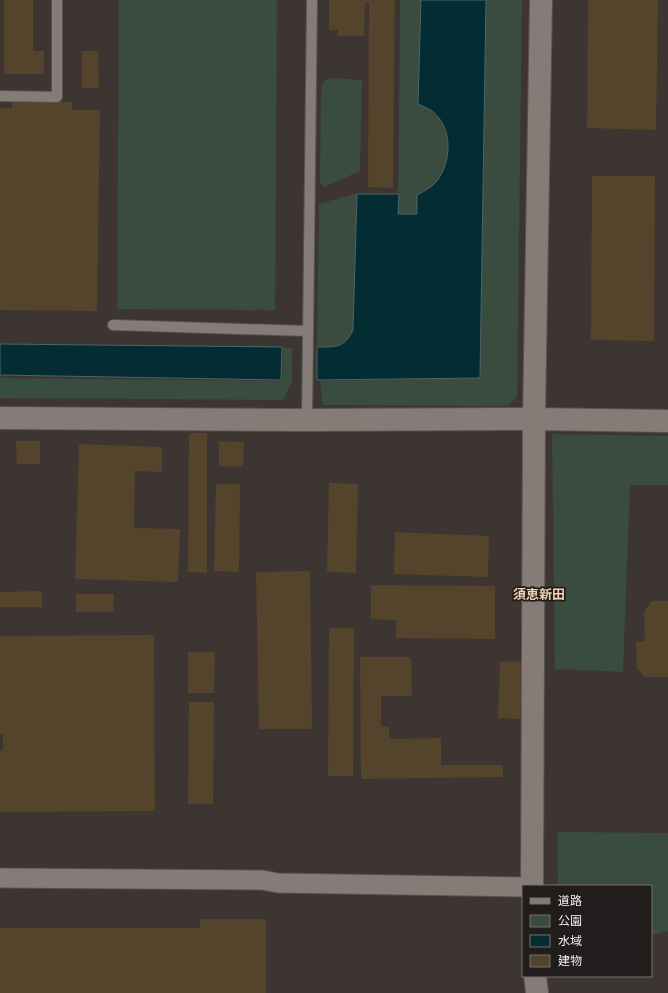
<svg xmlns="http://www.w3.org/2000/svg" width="668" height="993" font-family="'Crimson Pro','Noto Sans JP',serif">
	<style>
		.green { fill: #394c3f }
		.water { fill: #032c33; stroke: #4b666a }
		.building { fill: #54442b }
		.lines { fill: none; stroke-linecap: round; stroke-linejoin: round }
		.lane-casing { stroke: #5a5350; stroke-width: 12 }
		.street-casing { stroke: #5a5350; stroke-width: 21 }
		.secondary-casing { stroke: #5a5350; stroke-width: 24 }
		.lane { stroke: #857b77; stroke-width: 10 }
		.street { stroke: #857b77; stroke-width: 19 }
		.secondary { stroke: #857b77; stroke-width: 22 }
		.labels { text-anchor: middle; stroke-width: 3.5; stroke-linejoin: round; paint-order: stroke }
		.quarter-label { font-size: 13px; font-weight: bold; fill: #f6d3b1; stroke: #211d1c }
	</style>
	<rect width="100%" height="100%" fill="#3d3532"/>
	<g class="green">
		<path d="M119,0H277L275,310L117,309Z"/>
		<path d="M400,0H421L418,104C422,106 428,108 432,111C453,127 452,161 437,181C432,187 425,191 417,195L418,214H398Z"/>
		<path d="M486,0H522L517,397L508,406L323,405L320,381L480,378Z"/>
		<path d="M331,78L362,80L360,171L324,187L320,183L321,87L324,81Z"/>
		<path d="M357,193L353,330C345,348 335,347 317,347L319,204Z"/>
		<path d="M283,348H292V381L283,400L0,398V378L282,381Z"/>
		<path d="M552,434L668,436V485H630L623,672L555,669Z"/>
		<path d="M557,832L668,833V931L651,935V886H558Z"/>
	</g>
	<g class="water">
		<path d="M421,0H486L480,378L317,380V347C335,347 345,348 353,330L357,194H399L398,214H417V195C425,191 432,187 437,181C452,161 453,127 432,111C428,108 422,106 418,104Z"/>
		<path d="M0,344L282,347L281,380L0,375Z"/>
	</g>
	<g class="building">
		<path d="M4,0H33V51H44V74H4Z"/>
		<path d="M329,0H395L393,188L368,187L369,3H365L364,36H338V30H329Z"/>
		<path d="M588,0H658L656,130L587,128Z"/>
		<path d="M82,51H98L99,88H82Z"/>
		<path d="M12,101L72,102V110H100L97,311L0,310V108H12Z"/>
		<path d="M592,176H655L654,341L591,340Z"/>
		<path d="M189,433H207V573L188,572Z"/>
		<path d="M16,441H40V464H17Z"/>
		<path d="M219,441L244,442L243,467L219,466Z"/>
		<path d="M79,444L162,447V472L135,471L134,528L180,529L178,582L75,579Z"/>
		<path d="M329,483L358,484L356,573L327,572Z"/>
		<path d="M216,484H240L239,572L214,571Z"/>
		<path d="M395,532L489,536L488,577L394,574Z"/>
		<path d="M310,571L312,729H259L256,572Z"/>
		<path d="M371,585L495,586V639L396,638V620L371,619Z"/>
		<path d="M42,591V607H0V592Z"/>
		<path d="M76,594H114L113,612H76Z"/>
		<path d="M652,601H668V677H645L637,668L636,642L645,641L644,612Z"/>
		<path d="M329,628H354L353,776H328Z"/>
		<path d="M154,635L155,811L0,812V751H3V734H0V636Z"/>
		<path d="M188,652H215L214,693H188Z"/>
		<path d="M360,657H411L412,696H381V727H389V739L441,738V765H503V777L361,779Z"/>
		<path d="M500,661L523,662L520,719L498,718Z"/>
		<path d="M189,702H214L213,804H188Z"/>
		<path d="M200,919H266V993H0V928H200Z"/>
	</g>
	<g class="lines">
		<defs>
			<g id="lane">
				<path d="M0,96L57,97V0"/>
				<path d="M113,325L307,331"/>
				<path d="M307,420L312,0"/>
			</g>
			<path id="street" d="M0,878L262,880L278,883L523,887"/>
			<g id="secondary">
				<path d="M0,418L307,420L534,419L668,421"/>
				<path d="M532,886L534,419L541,0"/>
				<path d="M535,976L537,992"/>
			</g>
		</defs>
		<use href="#lane" class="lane-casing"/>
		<use href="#street" class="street-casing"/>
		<use href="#secondary" class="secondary-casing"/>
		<use href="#lane" class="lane"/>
		<use href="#street" class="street"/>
		<use href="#secondary" class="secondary"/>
	</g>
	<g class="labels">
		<g class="quarter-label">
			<text x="539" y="599">須恵新田</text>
		</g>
	</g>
	<rect x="522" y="885" width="130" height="92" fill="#211d1c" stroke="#75716f"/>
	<rect x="530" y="898" width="20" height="6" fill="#857b77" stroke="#75716f"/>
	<text x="558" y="905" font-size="12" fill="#f3eeec">道路</text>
	<rect x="530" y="915" width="20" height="12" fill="#394c3f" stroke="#75716f"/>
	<text x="558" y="925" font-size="12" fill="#f3eeec">公園</text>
	<rect x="530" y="935" width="20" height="12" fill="#032c33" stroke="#75716f"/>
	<text x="558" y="945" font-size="12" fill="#f3eeec">水域</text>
	<rect x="530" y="955" width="20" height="12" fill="#54442b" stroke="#75716f"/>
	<text x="558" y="965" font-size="12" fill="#f3eeec">建物</text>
</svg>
